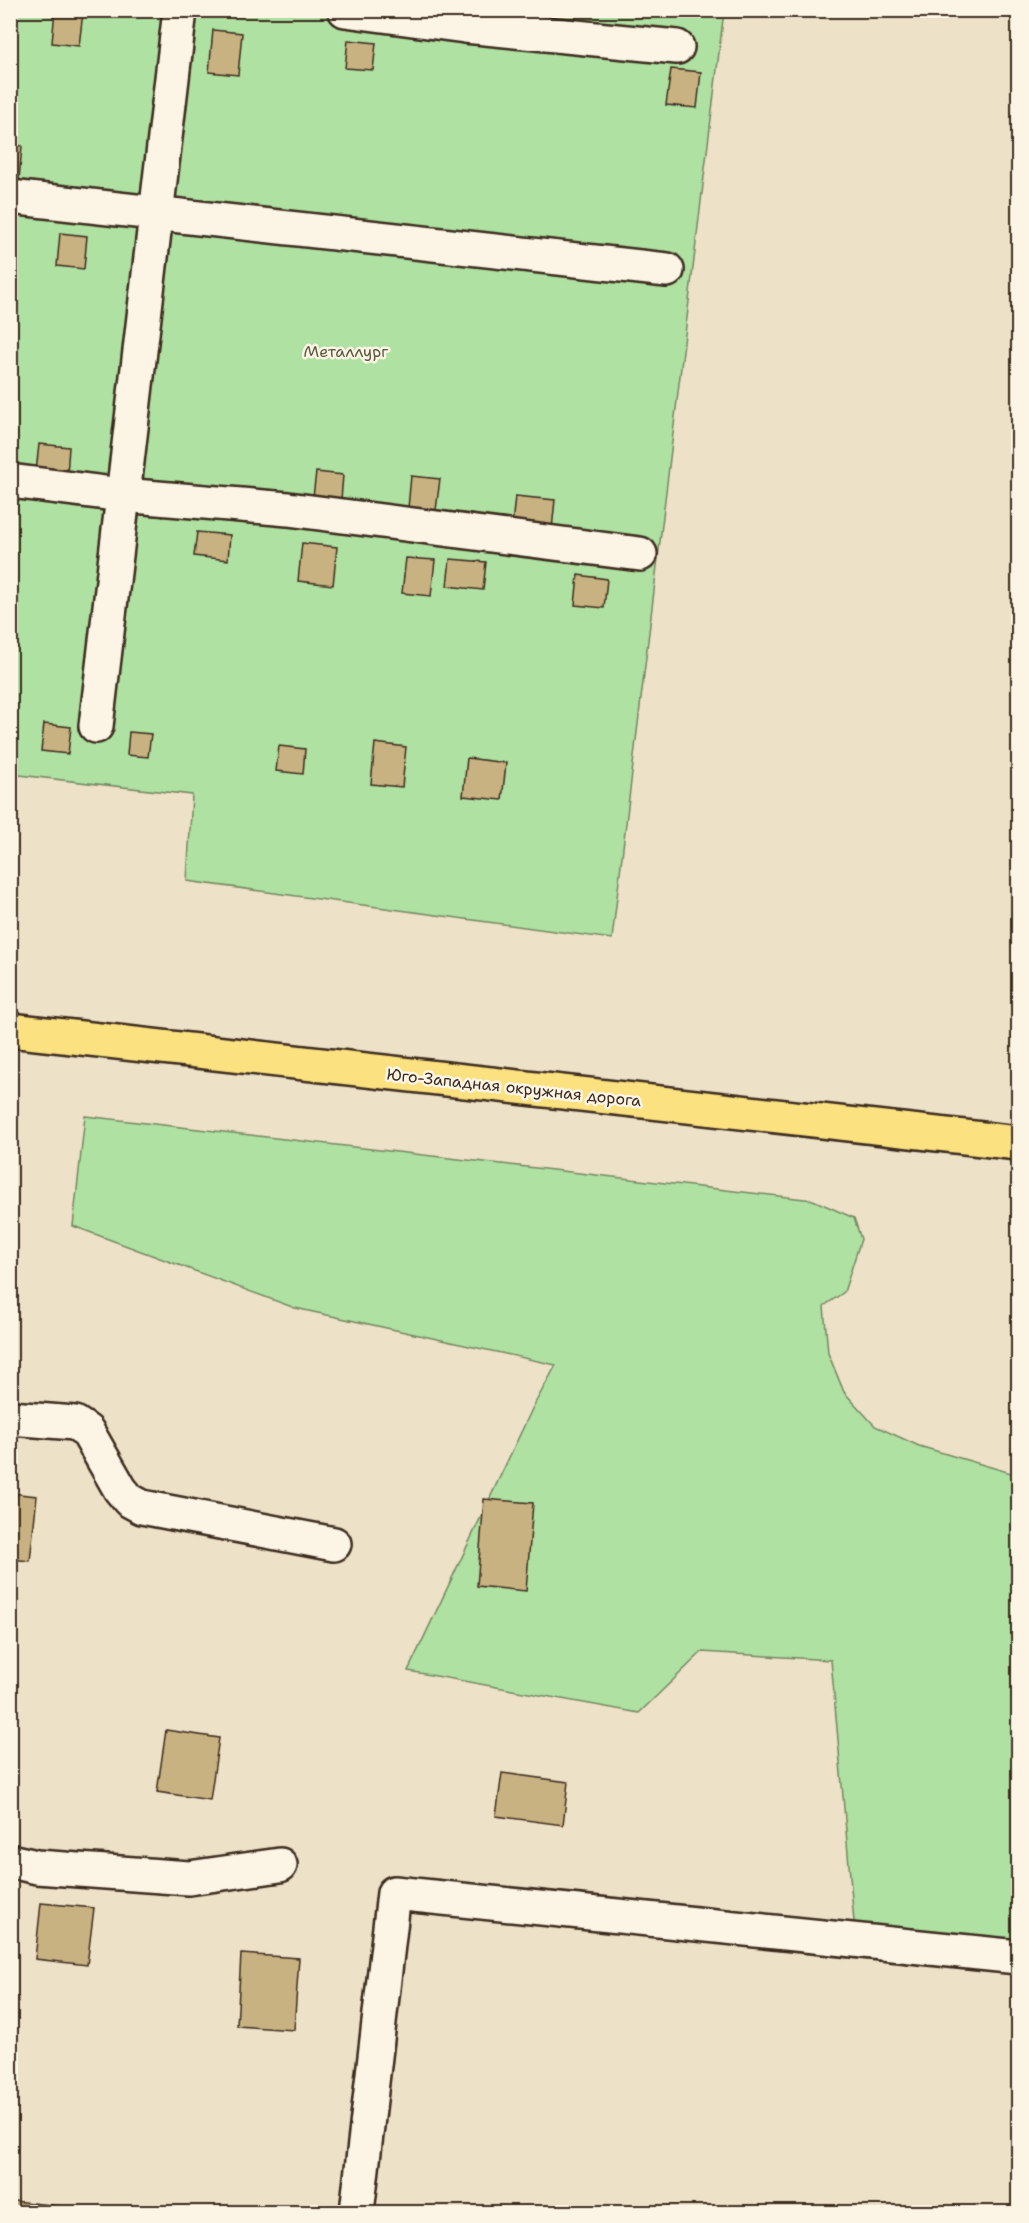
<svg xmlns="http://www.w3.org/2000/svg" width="1029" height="2223" font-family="'Shantell Sans',sans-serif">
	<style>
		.green { fill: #aee1a2; stroke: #748660; stroke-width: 1.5 }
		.building { fill: #c9b281; stroke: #3b2a1e; stroke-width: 1.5 }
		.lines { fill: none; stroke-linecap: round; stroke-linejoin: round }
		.minor-casing { stroke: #3b2a1e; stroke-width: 38 }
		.highway-casing { stroke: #3b2a1e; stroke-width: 38 }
		.minor { stroke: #fcf5e5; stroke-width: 33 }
		.highway { stroke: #fbe180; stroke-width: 33 }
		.labels { text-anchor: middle; stroke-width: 5; stroke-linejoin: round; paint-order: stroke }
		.park-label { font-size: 16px; fill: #58583f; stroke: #fcf5e5 }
		.street-label { font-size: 16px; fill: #3b2a1e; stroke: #fcf5e5 }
	</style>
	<rect width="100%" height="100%" fill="#ede1c7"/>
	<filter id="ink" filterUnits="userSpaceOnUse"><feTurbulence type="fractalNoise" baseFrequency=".0167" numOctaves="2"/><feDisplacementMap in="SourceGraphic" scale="12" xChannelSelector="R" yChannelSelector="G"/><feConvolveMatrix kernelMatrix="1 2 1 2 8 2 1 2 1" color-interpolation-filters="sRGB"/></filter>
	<g filter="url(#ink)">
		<g class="green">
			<path d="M11,11H724L612,939L187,881L192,795L11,774Z"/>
			<path d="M85,1116L813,1200L854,1218L861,1239L844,1292L824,1306L828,1353L844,1392L875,1426L919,1446L1018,1475V1947L855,1933L831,1660L702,1652L639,1713L408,1671L533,1407L556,1365L295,1308L73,1226Z"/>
		</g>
		<g class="building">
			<path d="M55,10L83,12L79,46L52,43Z"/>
			<path d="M213,30L242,33L238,75L209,72Z"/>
			<path d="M348,40L376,43L373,70L345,68Z"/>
			<path d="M671,69L701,72L697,108L666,105Z"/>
			<path d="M10,144L22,146L19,180H10Z"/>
			<path d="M60,233L87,236L84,269L57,266Z"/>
			<path d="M39,444L69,447L67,475L36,472Z"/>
			<path d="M316,472L343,475L341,500L313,497Z"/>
			<path d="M411,476L440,479L436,510L408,508Z"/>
			<path d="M515,496L555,500L552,529L512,525Z"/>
			<path d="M197,532L230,535L228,560L194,556Z"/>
			<path d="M302,543L337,547L333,585L298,581Z"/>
			<path d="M406,558L435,560L431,596L402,593Z"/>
			<path d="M450,559L486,562L483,590L447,586Z"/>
			<path d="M578,575L607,579L604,608L575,605Z"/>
			<path d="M44,724L71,727L68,754L41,751Z"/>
			<path d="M129,732L151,734L148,757L127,755Z"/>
			<path d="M375,743L406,747L402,787L371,784Z"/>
			<path d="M279,746L305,749L303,774L276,771Z"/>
			<path d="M467,758L506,763L502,800L463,796Z"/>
			<path d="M10,1493L37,1496L30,1561L10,1559Z"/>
			<path d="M484,1499L533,1503L526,1591L477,1586Z"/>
			<path d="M166,1730L219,1738L210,1800L157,1792Z"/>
			<path d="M502,1773L568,1782L563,1825L496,1816Z"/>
			<path d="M41,1903L94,1908L87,1965L35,1959Z"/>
			<path d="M241,1954L299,1958L294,2030L237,2026Z"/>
			<path d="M14,2201L76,2208L75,2212H12Z"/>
		</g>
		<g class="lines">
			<defs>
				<g id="minor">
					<path d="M345,10L465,26L677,47"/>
					<path d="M10,197L667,270"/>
					<path d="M10,481L122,495L288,509L640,554"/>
					<path d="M96,726L180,10"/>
					<path d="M10,1418L75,1423L87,1431L120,1489L129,1500L142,1507L334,1544"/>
					<path d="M10,1861L37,1867L189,1878L280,1865"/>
					<path d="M357,2212L394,1893L1018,1957"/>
				</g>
				<path id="highway" d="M10,1030L1018,1143"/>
			</defs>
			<use href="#minor" class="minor-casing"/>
			<use href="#highway" class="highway-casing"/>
			<use href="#minor" class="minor"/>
			<use href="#highway" class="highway"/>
		</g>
	</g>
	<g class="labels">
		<g class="park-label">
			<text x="346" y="357">Металлург</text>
		</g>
		<g class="street-label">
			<text transform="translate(514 1087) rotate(6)" y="6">Юго-Западная окружная дорога</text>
		</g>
	</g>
	<rect width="1029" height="2223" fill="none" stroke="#fcf5e5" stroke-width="36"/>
	<rect x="18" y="18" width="993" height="2187" fill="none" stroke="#3b2a1e" stroke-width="2" filter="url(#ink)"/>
</svg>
